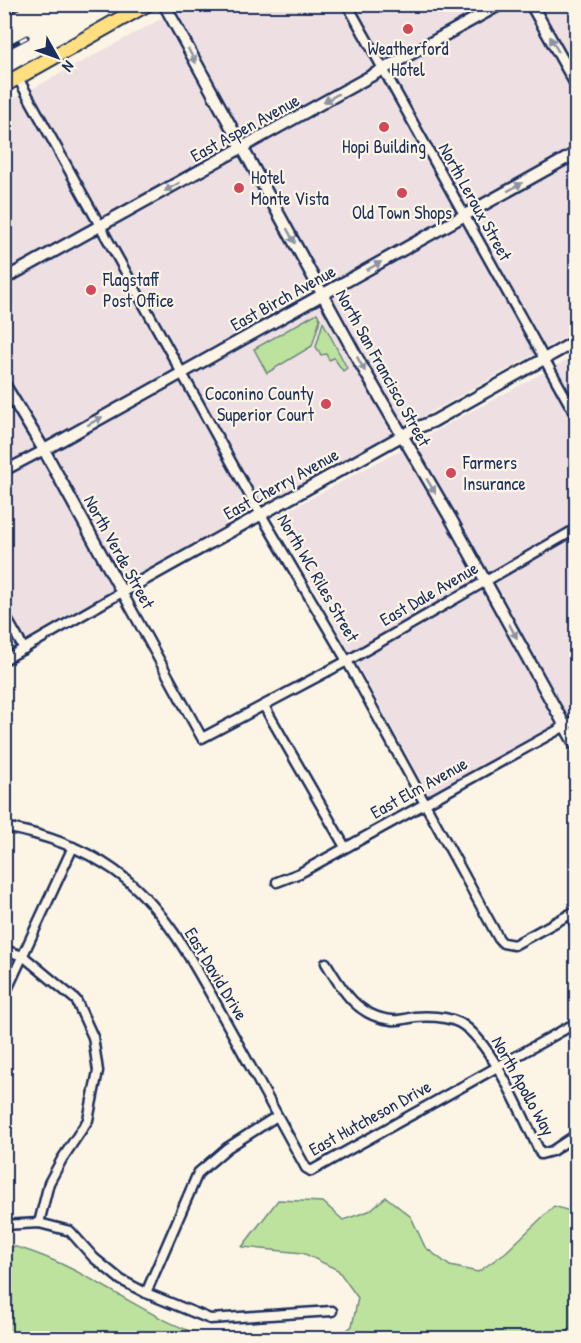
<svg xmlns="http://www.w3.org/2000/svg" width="581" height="1343" font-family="'Patrick Hand',sans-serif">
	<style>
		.built { fill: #eee0e2 }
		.green { fill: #bde29d; stroke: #6c887e; stroke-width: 1.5 }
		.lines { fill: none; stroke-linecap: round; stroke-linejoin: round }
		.minor-casing { stroke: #1b2f5e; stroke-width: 13 }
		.tertiary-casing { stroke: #1b2f5e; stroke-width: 15 }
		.primary-casing { stroke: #1b2f5e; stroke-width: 18 }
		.minor { stroke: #fcf5e5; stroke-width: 8 }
		.tertiary { stroke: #fcf5e5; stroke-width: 10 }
		.primary { stroke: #ffdf80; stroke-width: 14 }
		.rail-casing { stroke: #1b2f5e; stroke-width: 5 }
		.rail { stroke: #fcf5e5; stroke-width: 3; stroke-dasharray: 9; stroke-linecap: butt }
		.oneway { fill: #8c92a2 }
		.poi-dot { fill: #d1495b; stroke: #fcf5e5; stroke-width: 2 }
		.labels { text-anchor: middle; stroke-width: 4.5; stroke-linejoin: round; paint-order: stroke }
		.poi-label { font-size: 18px; fill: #1b2f5e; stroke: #fcf5e5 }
		.street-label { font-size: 18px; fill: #1b2f5e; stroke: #fcf5e5 }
	</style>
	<rect width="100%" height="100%" fill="#fcf5e5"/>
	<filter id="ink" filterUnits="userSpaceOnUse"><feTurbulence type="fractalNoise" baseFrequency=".0167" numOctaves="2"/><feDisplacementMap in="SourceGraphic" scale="12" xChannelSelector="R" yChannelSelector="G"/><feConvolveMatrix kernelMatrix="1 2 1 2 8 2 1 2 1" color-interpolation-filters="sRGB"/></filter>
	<g filter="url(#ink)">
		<g class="built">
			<path d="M183,5H576V331L24,640L4,602V104L179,9Z"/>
			<path d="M576,355V712L429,795L276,517Z"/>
		</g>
		<g class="green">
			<path d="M317,313L320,319L312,346L267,373L254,349Z"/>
			<path d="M323,322L347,368L343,371L334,358L329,360L326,354L321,355L316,347Z"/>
			<path d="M386,1197L411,1217L425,1247L450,1266L478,1272L506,1252L554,1206L576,1213V1338H337L352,1326L358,1298L338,1270L303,1253L242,1247L278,1200L323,1202L343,1220L369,1211Z"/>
			<path d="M5,1245C22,1247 41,1255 57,1262C109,1285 155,1322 210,1338H5Z"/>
		</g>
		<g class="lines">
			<defs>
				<g id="minor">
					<path d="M347,4L576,416"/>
					<path d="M18,78L249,494L347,661L499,939L503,943L514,945L576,911"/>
					<path d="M4,471L44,450"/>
					<path d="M4,614L24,649"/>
					<path d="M4,660L122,592L202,738L347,661L576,529"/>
					<path d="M264,706L345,847"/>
					<path d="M4,827C43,834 81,847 114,870C169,909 199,974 231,1031C256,1077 281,1122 306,1168L311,1171L576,1023"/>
					<path d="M277,882L300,873L576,720"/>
					<path d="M570,914L576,926"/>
					<path d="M4,950L23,956L76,1000L93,1037L98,1071L88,1120L62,1159L49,1183L39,1223"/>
					<path d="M326,963C342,990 358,1017 392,1020C399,1021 408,1018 415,1017C430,1016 446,1016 460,1023C492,1041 524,1120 541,1154L552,1151L576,1135"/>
					<path d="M4,996L73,847"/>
					<path d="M4,1225L39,1223L70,1231L94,1258L121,1280L146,1293L210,1319L332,1311"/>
					<path d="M146,1293L198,1173L227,1148L277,1116"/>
				</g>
				<g id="tertiary">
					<path d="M164,4L360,363L451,519L576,746"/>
					<path d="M531,4L576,84"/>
					<path d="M4,279L501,4"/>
					<path d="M4,384L44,450L122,592L414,429L434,421L576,341"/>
					<path d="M44,450L576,153"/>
				</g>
				<path id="primary" d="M4,85L147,4"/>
			</defs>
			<use href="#minor" class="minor-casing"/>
			<use href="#tertiary" class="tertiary-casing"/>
			<use href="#primary" class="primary-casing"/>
			<use href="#minor" class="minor"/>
			<use href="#tertiary" class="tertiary"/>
			<use href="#primary" class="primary"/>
			<defs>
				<g id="rail">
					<path d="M4,15L23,4"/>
					<path d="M4,49L27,37"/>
				</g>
			</defs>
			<use href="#rail" class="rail-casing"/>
			<use href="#rail" class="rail"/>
		</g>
		<defs><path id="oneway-solid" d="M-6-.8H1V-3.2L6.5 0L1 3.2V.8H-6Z" transform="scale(1.5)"/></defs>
		<g class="oneway">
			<use href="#oneway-solid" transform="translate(554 44) rotate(-120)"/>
			<use href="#oneway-solid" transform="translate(192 56) rotate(62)"/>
			<use href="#oneway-solid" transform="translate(331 98) rotate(151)"/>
			<use href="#oneway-solid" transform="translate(172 187) rotate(151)"/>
			<use href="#oneway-solid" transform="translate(515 187) rotate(-29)"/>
			<use href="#oneway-solid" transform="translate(291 236) rotate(61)"/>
			<use href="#oneway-solid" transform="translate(374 266) rotate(-29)"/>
			<use href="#oneway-solid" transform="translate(361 364) rotate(61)"/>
			<use href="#oneway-solid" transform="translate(95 421) rotate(-29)"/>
			<use href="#oneway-solid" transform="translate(431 486) rotate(59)"/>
			<use href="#oneway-solid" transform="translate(513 631) rotate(61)"/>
		</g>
	</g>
	<g class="poi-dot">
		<circle cx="408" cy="29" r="6"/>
		<circle cx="384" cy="127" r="6"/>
		<circle cx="239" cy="188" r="6"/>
		<circle cx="402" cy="193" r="6"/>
		<circle cx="91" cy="290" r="6"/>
		<circle cx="326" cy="404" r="6"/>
		<circle cx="451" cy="473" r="6"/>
	</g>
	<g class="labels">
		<g class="poi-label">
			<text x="408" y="55">Weatherford<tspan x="408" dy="21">Hotel</tspan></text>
			<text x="384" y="153">Hopi Building</text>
			<text x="251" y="184" text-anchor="start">Hotel<tspan x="251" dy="21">Monte Vista</tspan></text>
			<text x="402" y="219">Old Town Shops</text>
			<text x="103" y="286" text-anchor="start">Flagstaff<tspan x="103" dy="21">Post Office</tspan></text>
			<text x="314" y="400" text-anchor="end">Coconino County<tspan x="314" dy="21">Superior Court</tspan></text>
			<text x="463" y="469" text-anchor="start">Farmers<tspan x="463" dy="21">Insurance</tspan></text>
		</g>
		<g class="street-label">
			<text transform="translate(245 128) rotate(-29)" y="6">East Aspen Avenue</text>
			<text transform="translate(475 202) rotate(61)" y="6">North Leroux Street</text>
			<text transform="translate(283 298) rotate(-29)" y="6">East Birch Avenue</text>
			<text transform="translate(383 368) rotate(61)" y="6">North San Francisco Street</text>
			<text transform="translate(281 484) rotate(-29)" y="6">East Cherry Avenue</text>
			<text transform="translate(119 552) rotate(61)" y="6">North Verde Street</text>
			<text transform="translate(318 578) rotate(60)" y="6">North WC Riles Street</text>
			<text transform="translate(429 594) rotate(-30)" y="6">East Dale Avenue</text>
			<text transform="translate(419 788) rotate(-29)" y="6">East Elm Avenue</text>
			<text transform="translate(216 974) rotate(59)" y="6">East David Drive</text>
			<text transform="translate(523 1086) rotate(61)" y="6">North Apollo Way</text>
			<text transform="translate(370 1118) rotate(-29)" y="6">East Hutcheson Drive</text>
		</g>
	</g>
	<rect width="581" height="1343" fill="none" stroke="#fcf5e5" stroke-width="24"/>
	<rect x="12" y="12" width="557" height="1319" fill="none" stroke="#1b2f5e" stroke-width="2" filter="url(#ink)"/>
	<g transform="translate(57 57) rotate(130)" stroke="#fcf5e5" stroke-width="4.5" paint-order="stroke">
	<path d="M0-4.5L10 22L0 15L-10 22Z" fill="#1b2f5e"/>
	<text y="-9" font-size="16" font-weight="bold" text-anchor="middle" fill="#1b2f5e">N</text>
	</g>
</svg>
